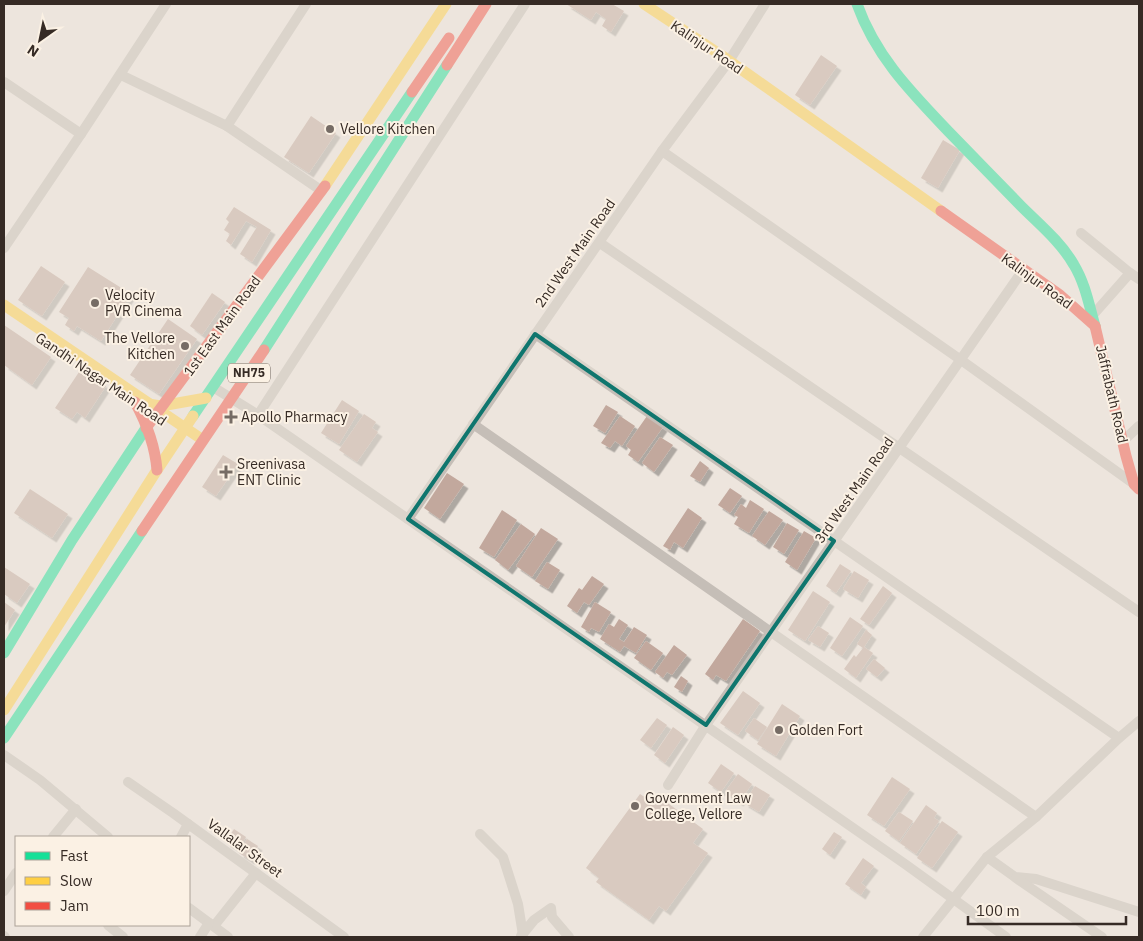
<svg xmlns="http://www.w3.org/2000/svg" width="1143" height="941" font-family="'IBM Plex Sans',sans-serif">
	<style>
		.building { fill: #c2a89d; filter: url(#shadow) }
		.lines { fill: none; stroke-linecap: round; stroke-linejoin: round }
		.street { stroke: #c5beb7; stroke-width: 10 }
		.fast { stroke: #16e098; stroke-width: 11 }
		.slow { stroke: #ffcf43; stroke-width: 11 }
		.jam { stroke: #f24e42; stroke-width: 11 }
		.marked { fill: none; stroke: #0f766e; stroke-width: 4; stroke-linejoin: round }
		.poi-dot { fill: #766c65; stroke: #fbf1e4; stroke-width: 2 }
		.labels { text-anchor: middle; stroke-width: 4; stroke-linejoin: round; paint-order: stroke }
		.shield { fill: #fbf1e4; stroke: #71665e; stroke-width: 1 }
		.shield-label { font-size: 12px; font-weight: bold; fill: #362b25 }
		.street-label { font-size: 14px; fill: #362b25; stroke: #fbf1e4 }
		.poi-label { font-size: 14px; fill: #362b25; stroke: #fbf1e4; text-anchor: start }
	</style>
	<defs>
		<filter id="shadow"><feDropShadow dx="4.5" dy="4.5" stdDeviation="0" flood-color="#0004"/></filter>
	</defs>
	<rect width="100%" height="100%" fill="#ede5dd"/>
	<g class="building">
		<path d="M566,4H612L624,11L611,32L602,26L606,19L596,12L591,20Z"/>
		<path d="M821,55L837,66L810,105L795,95Z"/>
		<path d="M311,116L336,133L309,173L284,157Z"/>
		<path d="M943,140L960,150L938,188L921,178Z"/>
		<path d="M234,207L271,230L252,262L240,254L257,227L246,221L231,245L226,241L230,234L224,230L229,222L226,219Z"/>
		<path d="M41,266L65,282L42,316L18,300Z"/>
		<path d="M88,267L131,294L101,341L77,326L74,331L65,325L69,318L59,312Z"/>
		<path d="M212,293L225,302L202,335L190,326Z"/>
		<path d="M168,319L197,339L159,394L130,375Z"/>
		<path d="M4,325L51,357L32,385L4,365Z"/>
		<path d="M79,372L91,381L94,377L106,386L85,418L77,412L72,419L55,408Z"/>
		<path d="M342,400L359,411L339,444L321,433Z"/>
		<path d="M606,405L618,412L605,433L593,426Z"/>
		<path d="M364,414L376,422L372,428L378,432L357,462L339,450Z"/>
		<path d="M620,416L635,426L622,446L615,441L610,448L601,443Z"/>
		<path d="M647,416L663,427L638,462L628,455L631,450L626,446Z"/>
		<path d="M660,437L673,445L654,472L642,463Z"/>
		<path d="M223,455L238,464L216,496L202,487Z"/>
		<path d="M700,461L709,468L700,482L690,476Z"/>
		<path d="M447,473L464,484L440,519L424,508Z"/>
		<path d="M730,488L742,496L730,513L718,505Z"/>
		<path d="M30,489L68,514L52,538L14,513Z"/>
		<path d="M750,500L764,509L749,533L734,524L738,517L734,515L741,504L746,508Z"/>
		<path d="M688,508L702,518L683,548L674,542L670,550L663,546Z"/>
		<path d="M502,510L517,520L494,557L479,548Z"/>
		<path d="M769,511L783,520L765,545L752,536Z"/>
		<path d="M787,523L799,530L784,554L773,547Z"/>
		<path d="M521,524L535,534L508,570L495,560Z"/>
		<path d="M541,528L558,539L532,577L516,566Z"/>
		<path d="M804,531L816,538L797,570L785,562Z"/>
		<path d="M547,562L560,570L548,589L535,581Z"/>
		<path d="M840,564L851,571L836,593L826,586Z"/>
		<path d="M4,567L30,584L17,603L4,594Z"/>
		<path d="M854,571L869,580L858,598L843,589Z"/>
		<path d="M592,576L604,584L589,605L584,602L577,613L567,606L579,588L582,590Z"/>
		<path d="M883,586L892,593L869,625L860,619Z"/>
		<path d="M813,591L830,602L805,641L788,630Z"/>
		<path d="M4,602L15,610L4,627Z"/>
		<path d="M595,602L611,612L599,632L591,628L589,632L581,627Z"/>
		<path d="M850,617L863,626L842,656L830,648Z"/>
		<path d="M619,619L628,625L619,639L624,642L634,627L647,635L636,653L624,646L620,652L600,639L609,624L614,627Z"/>
		<path d="M743,619L760,631L726,681L716,675L713,680L705,674Z"/>
		<path d="M818,626L829,633L820,647L808,640Z"/>
		<path d="M866,630L872,635L864,647L873,653L856,678L844,669L854,655L856,657L863,648L857,644Z"/>
		<path d="M646,641L663,653L651,670L634,658Z"/>
		<path d="M674,645L687,655L672,675L667,672L663,678L655,672Z"/>
		<path d="M874,659L885,668L877,677L866,669Z"/>
		<path d="M681,676L688,681L682,692L674,687Z"/>
		<path d="M743,691L760,703L738,735L720,723Z"/>
		<path d="M782,704L800,716L776,756L757,744Z"/>
		<path d="M657,718L667,725L651,748L640,740Z"/>
		<path d="M754,718L767,727L758,740L745,731Z"/>
		<path d="M673,727L684,735L665,763L654,755Z"/>
		<path d="M721,764L734,773L721,792L708,783Z"/>
		<path d="M738,774L752,784L739,802L725,792Z"/>
		<path d="M892,777L910,789L884,826L867,815Z"/>
		<path d="M755,786L770,795L759,812L744,803Z"/>
		<path d="M654,793L703,829L693,843L708,853L666,911L659,906L649,920L596,882L599,878L586,868L640,794L649,800Z"/>
		<path d="M926,805L937,813L934,818L939,821L916,854L900,843Z"/>
		<path d="M899,812L913,821L899,841L885,831Z"/>
		<path d="M942,821L958,832L932,868L917,858Z"/>
		<path d="M234,829L246,837L238,850L226,842Z"/>
		<path d="M834,832L842,837L830,855L822,849Z"/>
		<path d="M247,839L258,846L250,860L239,853Z"/>
		<path d="M863,858L874,866L861,883L866,887L861,895L845,884Z"/>
	</g>
	<g class="lines">
		<g class="street">
			<path d="M306,4L227,126L322,191"/>
			<path d="M121,75L227,126"/>
			<path d="M4,82L81,134L4,248"/>
			<path d="M81,134L166,4"/>
			<path d="M662,151L961,360L1134,484"/>
			<path d="M1081,233L1130,273"/>
			<path d="M600,243L1139,612"/>
			<path d="M1092,316L1130,273L1139,279"/>
			<path d="M535,334L1119,738"/>
			<path d="M213,387L258,415L905,864L1006,937"/>
			<path d="M258,415L525,4"/>
			<path d="M473,424L1036,817"/>
			<path d="M1123,441L1139,426"/>
			<path d="M408,519L662,151L729,61L765,4"/>
			<path d="M4,755L40,780L108,837"/>
			<path d="M128,782L173,813L344,937"/>
			<path d="M668,785L706,725L1023,270"/>
			<path d="M480,834L503,857L518,904L523,935"/>
			<path d="M53,837L76,809"/>
			<path d="M181,837L188,824"/>
			<path d="M987,857L1015,877L1036,879L1139,912"/>
			<path d="M1016,878L1102,937"/>
			<path d="M4,891L16,873"/>
			<path d="M189,908L228,937"/>
			<path d="M108,925L123,937"/>
			<path d="M214,926L256,873"/>
			<path d="M4,936L5,937"/>
			<path d="M521,936L534,920L551,908L552,917L569,937"/>
			<path d="M200,937L209,923"/>
			<path d="M923,937L987,857L1036,817L1119,738L1139,721"/>
		</g>
		<g class="fast">
			<path d="M857,4C876,57 911,92 949,132C973,157 997,181 1021,206C1039,224 1061,242 1074,265C1085,283 1089,305 1095,326"/>
			<path d="M264,350L447,65"/>
			<path d="M193,416L412,92"/>
			<path d="M4,653L72,540L146,428"/>
			<path d="M4,738L142,531"/>
		</g>
		<g class="slow">
			<path d="M644,4L721,55L941,211"/>
			<path d="M325,186L446,4"/>
			<path d="M4,305L203,440"/>
			<path d="M135,402L161,406L206,398"/>
			<path d="M4,710L157,470L193,416"/>
		</g>
		<g class="jam">
			<path d="M447,65L486,4"/>
			<path d="M412,92L449,38"/>
			<path d="M941,211L1060,295L1095,326"/>
			<path d="M1095,326L1126,456L1134,484L1139,489"/>
			<path d="M135,402C147,424 155,445 157,470"/>
			<path d="M146,428L325,186"/>
			<path d="M142,531L264,350"/>
		</g>
	</g>
	<path d="M0 0H1143V941H0ZM535,334L834,541L706,725L408,519Z" fill="#ede5dd" fill-opacity=".55" fill-rule="evenodd"/>
	<path class="marked" d="M535,334L834,541L706,725L408,519Z"/>
	<g class="poi-dot">
		<circle cx="330" cy="129" r="5"/>
		<circle cx="95" cy="303" r="5"/>
		<circle cx="185" cy="346" r="5"/>
		<path d="M228.5 409.5h5v5h5v5h-5v5h-5v-5h-5v-5h5z"/>
		<path d="M223.5 464.5h5v5h5v5h-5v5h-5v-5h-5v-5h5z"/>
		<circle cx="779" cy="730" r="5"/>
		<circle cx="635" cy="806" r="5"/>
	</g>
	<g class="labels">
		<rect class="shield" x="228" y="363.5" width="42" height="19" rx="4"/>
		<g class="shield-label">
			<text x="249" y="377">NH75</text>
		</g>
		<g class="street-label">
			<text transform="translate(707 47) rotate(34)" y="5">Kalinjur Road</text>
			<text transform="translate(575 253) rotate(-55)" y="5">2nd West Main Road</text>
			<text transform="translate(1037 281) rotate(36)" y="5">Kalinjur Road</text>
			<text transform="translate(222 326) rotate(-54)" y="5">1st East Main Road</text>
			<text transform="translate(101 379) rotate(34)" y="5">Gandhi Nagar Main Road</text>
			<text transform="translate(1112 394) rotate(77)" y="5">Jaffrabath Road</text>
			<text transform="translate(854 490) rotate(-55)" y="5">3rd West Main Road</text>
			<text transform="translate(245 848) rotate(36)" y="5">Vallalar Street</text>
		</g>
		<g class="poi-label">
			<text x="340" y="134">Vellore Kitchen</text>
			<text x="105" y="300">Velocity<tspan x="105" dy="16">PVR Cinema</tspan></text>
			<text x="175" y="343" text-anchor="end">The Vellore<tspan x="175" dy="16">Kitchen</tspan></text>
			<text x="241" y="422">Apollo Pharmacy</text>
			<text x="237" y="469">Sreenivasa<tspan x="237" dy="16">ENT Clinic</tspan></text>
			<text x="789" y="735">Golden Fort</text>
			<text x="645" y="803">Government Law<tspan x="645" dy="16">College, Vellore</tspan></text>
		</g>
	</g>
	<rect width="1143" height="941" fill="none" stroke="#362b25" stroke-width="10"/>
	<rect x="15" y="836" width="175" height="90" fill="#fbf1e4" stroke="#aca298"/>
	<rect x="25" y="852" width="25" height="8" fill="#16e098" stroke="#aca298"/>
	<text x="60" y="861" font-size="15" fill="#362b25">Fast</text>
	<rect x="25" y="877" width="25" height="8" fill="#ffcf43" stroke="#aca298"/>
	<text x="60" y="886" font-size="15" fill="#362b25">Slow</text>
	<rect x="25" y="902" width="25" height="8" fill="#f24e42" stroke="#aca298"/>
	<text x="60" y="911" font-size="15" fill="#362b25">Jam</text>
	<g transform="translate(40 40) rotate(213)" stroke="#fbf1e4" stroke-width="4" paint-order="stroke">
	<path d="M0-4L9 19L0 12L-9 19Z" fill="#362b25"/>
	<text y="-8" font-size="14" font-weight="bold" text-anchor="middle" fill="#362b25">N</text>
	</g>
	<path d="M968 916v8h158v-8" fill="none" stroke="#362b25" stroke-width="2.5"/>
	<text x="976" y="916" font-size="15" fill="#362b25" stroke="#fbf1e4" stroke-width="4" paint-order="stroke">100 m</text>
</svg>
